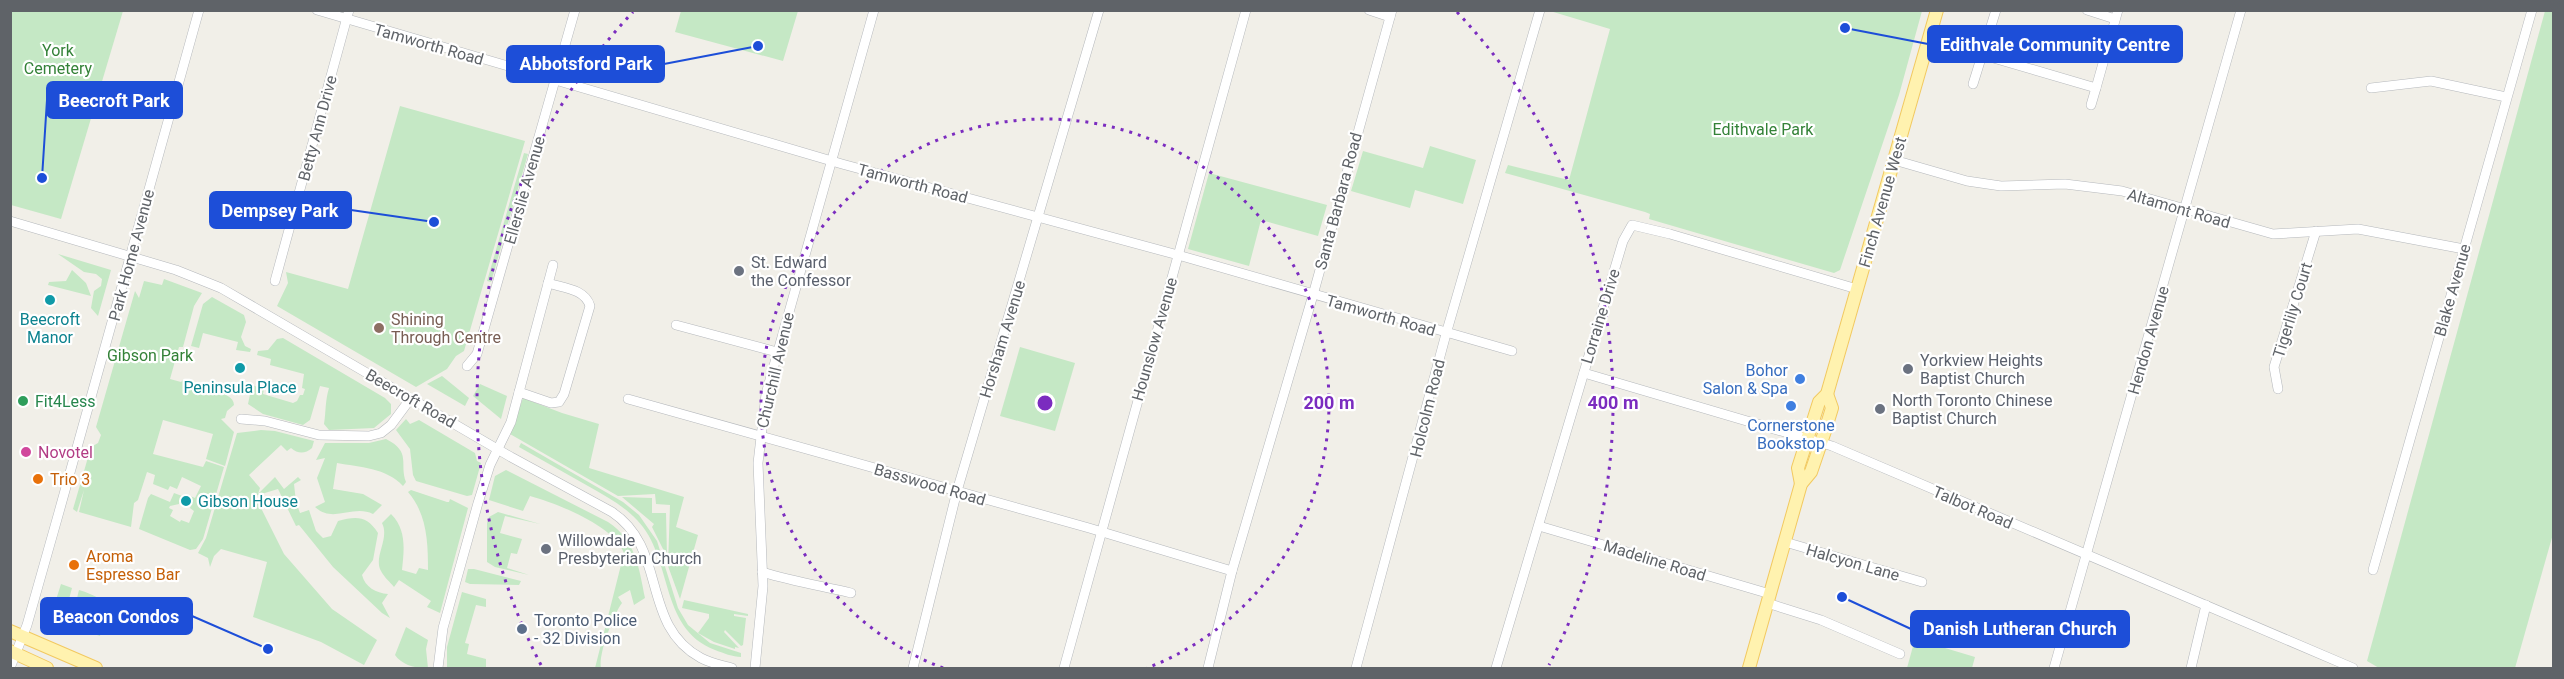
<svg xmlns="http://www.w3.org/2000/svg" width="2564" height="679" font-family="Roboto,sans-serif">
	<style>
		.green { fill: #c5e8c5 }
		.lines { fill: none; stroke-linecap: round; stroke-linejoin: round }
		.minor-casing { stroke: #b5b8bc; stroke-width: 10 }
		.major-casing { stroke: #f2c960; stroke-width: 14 }
		.minor { stroke: #fff; stroke-width: 9 }
		.major { stroke: #fff2af; stroke-width: 12 }
		.ring { fill: none; stroke: #7b2cbf; stroke-width: 3; stroke-dasharray: 3 6 }
		.worship-dot { fill: #6b7280; stroke: #fff; stroke-width: 2 }
		.culture-dot { fill: #0f9aa8; stroke: #fff; stroke-width: 2 }
		.education-dot { fill: #8d6e63; stroke: #fff; stroke-width: 2 }
		.shop-dot { fill: #3f7fe0; stroke: #fff; stroke-width: 2 }
		.leisure-dot { fill: #2e9e5b; stroke: #fff; stroke-width: 2 }
		.hotel-dot { fill: #d1479c; stroke: #fff; stroke-width: 2 }
		.food-dot { fill: #e8710a; stroke: #fff; stroke-width: 2 }
		.service-dot { fill: #5c6f8a; stroke: #fff; stroke-width: 2 }
		.labels { text-anchor: middle; stroke-width: 4.5; stroke-linejoin: round; paint-order: stroke }
		.street-label { font-size: 16px; fill: #5f6368; stroke: #fff }
		.park-label { font-size: 16px; fill: #348238; stroke: #fff }
		.worship-label { font-size: 16px; fill: #5b616d; stroke: #fff; text-anchor: start }
		.culture-label { font-size: 16px; fill: #0d838f; stroke: #fff }
		.education-label { font-size: 16px; fill: #785e54; stroke: #fff; text-anchor: start }
		.shop-label { font-size: 16px; fill: #366cbe; stroke: #fff; text-anchor: end }
		.leisure-label { font-size: 16px; fill: #27864d; stroke: #fff; text-anchor: start }
		.hotel-label { font-size: 16px; fill: #b23c85; stroke: #fff; text-anchor: start }
		.food-label { font-size: 16px; fill: #c56008; stroke: #fff; text-anchor: start }
		.service-label { font-size: 16px; fill: #4e5e75; stroke: #fff; text-anchor: start }
		.centre { fill: #7b2cbf; stroke: #fff; stroke-width: 3 }
		.ring-label { font-size: 18px; text-anchor: middle; font-weight: bold; fill: #7b2cbf; stroke: #fff; stroke-width: 4.5; stroke-linejoin: round; paint-order: stroke }
		.leader { fill: none; stroke: #1d4ed8; stroke-width: 2 }
		.callout-dot { fill: #1d4ed8; stroke: #fff; stroke-width: 2 }
		.callout { fill: #1d4ed8; stroke: #1d4ed8; stroke-width: 2 }
		.callout-label { font-size: 18px; text-anchor: middle; font-weight: bold; fill: #fff }
	</style>
	<rect width="100%" height="100%" fill="#f1efe8"/>
	<g class="green">
		<path d="M10,11H123L61,219L11,205Z"/>
		<path d="M681,11V10L798,11L783,61L675,32Z"/>
		<path d="M1550,11H1922L1899,95L1840,270L1834,273L1649,219L1650,214L1645,212L1505,173L1508,165L1569,180L1610,29Z"/>
		<path d="M2545,11H2554L2553,534L2515,668H2379L2367,661Z"/>
		<path d="M400,106L525,141L464,351L456,356L447,369L416,387L277,306L288,283L286,272L348,289Z"/>
		<path d="M1430,146L1476,160L1463,204L1415,190L1410,208L1351,191L1363,151L1423,168Z"/>
		<path d="M524,153L528,154L491,282L487,281Z"/>
		<path d="M1209,173L1327,205L1318,236L1261,220L1249,266L1188,249Z"/>
		<path d="M58,254L111,270L98,316L91,308L94,291L101,286L102,279L96,274L84,272Z"/>
		<path d="M72,270L86,283L91,296L48,285L49,282L66,281Z"/>
		<path d="M164,279L202,293L194,306L183,347H179L170,379L181,382L184,379C196,391 234,389 234,405L227,411L225,418L221,419L234,432L225,466L206,459L213,434L163,420L153,454L203,467L206,461L224,467L203,539L196,549L190,550L139,529L148,498L151,494L170,502L174,493L182,496L179,504L170,506L169,508L173,510L170,516L180,522L181,520L189,523L194,511L190,508L193,500L188,497V495L195,498L201,486L182,477L177,489L170,486L168,490L153,484L155,475L147,472L138,500L134,503L131,527L79,512L84,490L77,512L73,509L91,447L98,443L101,435L96,427L135,291L139,298L144,281L162,285Z"/>
		<path d="M212,297L244,315L246,322L241,337L245,346L251,349L250,352L236,350L238,342L203,333L199,348L191,346L203,304Z"/>
		<path d="M283,338L385,398L391,404V414L374,428L329,430L324,424C326,411 325,401 329,388L320,386L310,420L303,425L263,414L248,404L252,385L264,389L263,394L293,403L297,401L300,395H303L305,389L302,388L304,374L270,365L271,359L257,355L258,351L268,350L277,339Z"/>
		<path d="M1020,347L1075,363L1055,431L1000,416Z"/>
		<path d="M442,376L469,398L465,406L427,384Z"/>
		<path d="M480,384L507,396L501,419L473,396Z"/>
		<path d="M523,398L562,413L599,424L589,468L684,497L676,527L698,535L680,599L668,566L670,505L656,504L655,494L618,496L510,434Z"/>
		<path d="M406,419L410,424L419,420L475,453L477,461L481,463L472,495L467,496L416,481L413,475L410,449L396,430Z"/>
		<path d="M261,430L275,431L314,441L312,448C305,454 298,454 291,448L287,451L281,445L249,475L260,488L258,494L275,477L284,489L298,477L301,480L294,484L296,502L300,513L309,510L316,531L323,538L331,536L338,521C357,516 367,516 378,533L373,560L362,575C365,587 376,593 388,594L382,603L390,618L382,613L333,567L299,525L296,526L278,489L255,496L284,554L332,609L377,640L364,665L321,642L253,617L267,562L221,549L214,556L210,567L208,558L198,553L206,538L237,433Z"/>
		<path d="M386,439C412,452 399,464 406,482L403,486C387,468 359,467 337,463L333,489L363,494L382,505L373,514C353,504 333,524 315,507L325,502L317,478L325,458L316,460L325,443H369Z"/>
		<path d="M521,443L623,502L639,515L657,541L678,608L688,625L710,643L741,653V657C733,657 723,653 715,650C658,628 674,558 637,520C623,505 605,496 588,486C565,473 542,460 519,447Z"/>
		<path d="M506,470L608,522C636,540 639,568 645,598L634,605L630,590L618,597L622,603C613,615 598,655 601,668H595L624,553C613,525 558,504 530,496L523,511L489,500L495,476Z"/>
		<path d="M411,490L447,502H449L450,499L468,508L440,613L427,607L431,601L399,580L394,587C390,582 384,577 381,571C373,557 390,539 382,523L391,514C407,530 404,550 402,570L416,574L419,568L428,570C428,542 427,514 408,492Z"/>
		<path d="M622,497L652,498V513H666L667,557L652,527L654,524Z"/>
		<path d="M498,512L540,524L505,516L500,533L522,539L517,554L511,553L507,568L529,575L495,567L487,562V523L489,517Z"/>
		<path d="M468,569H474L521,581L519,585L470,584L465,582Z"/>
		<path d="M61,584L72,588L65,614L60,615L53,623L49,622Z"/>
		<path d="M79,590C111,600 108,607 100,636C75,629 73,612 79,590Z"/>
		<path d="M462,592L486,599V607L476,605L465,643L469,644L467,654L486,659V668H447V647Z"/>
		<path d="M684,600L748,614V616L734,614V616L746,618L743,645L741,646L725,630L724,632L739,648L735,647V649L714,642L698,633L709,618V614L682,608Z"/>
		<path d="M406,627L428,640L426,649L428,668C416,669 402,665 395,655Z"/>
		<path d="M1915,639L1975,657L1972,668H1907Z"/>
	</g>
	<g class="lines">
		<defs>
			<g id="minor">
				<path d="M317,10L842,164L1178,255L1512,351"/>
				<path d="M1369,10L1390,17"/>
				<path d="M2087,10L2115,19"/>
				<path d="M1983,55L2096,88L2118,10"/>
				<path d="M1973,84L1996,10"/>
				<path d="M2371,88L2431,81L2506,97"/>
				<path d="M2091,105L2096,88"/>
				<path d="M1894,160L1967,181L2001,186L2065,184L2122,191L2273,234L2358,229L2464,249"/>
				<path d="M10,221L176,270L221,288L511,457L612,512C668,549 640,625 701,658C710,663 721,665 732,668"/>
				<path d="M275,281L349,10"/>
				<path d="M676,325L777,352"/>
				<path d="M467,366L477,354L575,10"/>
				<path d="M1584,373L1832,446L2353,668"/>
				<path d="M2278,389L2274,367L2316,231"/>
				<path d="M519,392L551,403L559,402L564,394L590,306C585,289 564,288 548,283"/>
				<path d="M628,399L1089,528L1232,571"/>
				<path d="M241,419L265,421L319,435L369,436L381,433L391,425L411,398"/>
				<path d="M1539,526L1770,594"/>
				<path d="M1785,542L1922,582"/>
				<path d="M2373,570L2532,10"/>
				<path d="M762,572C792,581 821,586 851,593"/>
				<path d="M1767,603L1821,620L1900,654"/>
				<path d="M10,668L27,625L59,512L199,10"/>
				<path d="M438,668L443,628L478,503L490,465L511,422L553,265"/>
				<path d="M755,668L763,586L758,463L766,394L874,10"/>
				<path d="M913,668L957,491L1099,10"/>
				<path d="M1064,668L1246,10"/>
				<path d="M1208,668L1232,571L1313,295L1392,10"/>
				<path d="M1356,668L1446,334L1540,10"/>
				<path d="M1496,668L1623,241L1632,225L1670,234L1857,289"/>
				<path d="M2054,668L2241,10"/>
				<path d="M2191,668L2206,605"/>
			</g>
			<g id="major">
				<path d="M1801,484L1798,468L1819,402L1827,394L1937,10"/>
				<path d="M10,631L96,668"/>
				<path d="M10,651L47,668"/>
				<path d="M1749,668L1801,484L1811,472L1825,431L1832,408L1827,394"/>
			</g>
		</defs>
		<use href="#minor" class="minor-casing"/>
		<use href="#major" class="major-casing"/>
		<use href="#minor" class="minor"/>
		<use href="#major" class="major"/>
	</g>
	<g class="ring">
		<path d="M943 668A284 284 0 1 1 1147 668"/>
		<path d="M541 665A568 568 0 0 1 633 12M1457 12A568 568 0 0 1 1549 665"/>
	</g>
	<g class="worship-dot">
		<circle cx="739" cy="271" r="6"/>
		<circle cx="1908" cy="369" r="6"/>
		<circle cx="1880" cy="409" r="6"/>
		<circle cx="546" cy="549" r="6"/>
	</g>
	<g class="culture-dot">
		<circle cx="50" cy="300" r="6"/>
		<circle cx="240" cy="368" r="6"/>
		<circle cx="186" cy="501" r="6"/>
	</g>
	<circle class="education-dot" cx="379" cy="328" r="6"/>
	<g class="shop-dot">
		<circle cx="1800" cy="379" r="6"/>
		<circle cx="1791" cy="406" r="6"/>
	</g>
	<circle class="leisure-dot" cx="23" cy="401" r="6"/>
	<circle class="hotel-dot" cx="26" cy="452" r="6"/>
	<g class="food-dot">
		<circle cx="38" cy="479" r="6"/>
		<circle cx="74" cy="565" r="6"/>
	</g>
	<circle class="service-dot" cx="522" cy="629" r="6"/>
	<g class="labels">
		<g class="street-label">
			<text transform="translate(429 44) rotate(16)" y="6">Tamworth Road</text>
			<text transform="translate(317 128) rotate(-75)" y="6">Betty Ann Drive</text>
			<text transform="translate(913 183) rotate(15)" y="6">Tamworth Road</text>
			<text transform="translate(524 190) rotate(-74)" y="6">Ellerslie Avenue</text>
			<text transform="translate(1338 201) rotate(-75)" y="6">Santa Barbara Road</text>
			<text transform="translate(1882 202) rotate(-74)" y="6">Finch Avenue West</text>
			<text transform="translate(2179 208) rotate(16)" y="6">Altamont Road</text>
			<text transform="translate(131 255) rotate(-75)" y="6">Park Home Avenue</text>
			<text transform="translate(2452 290) rotate(-74)" y="6">Blake Avenue</text>
			<text transform="translate(2292 310) rotate(-73)" y="6">Tigerlily Court</text>
			<text transform="translate(1381 315) rotate(16)" y="6">Tamworth Road</text>
			<text transform="translate(1600 316) rotate(-73)" y="6">Lorraine Drive</text>
			<text transform="translate(1002 339) rotate(-73)" y="6">Horsham Avenue</text>
			<text transform="translate(1154 339) rotate(-74)" y="6">Hounslow Avenue</text>
			<text transform="translate(2148 340) rotate(-74)" y="6">Hendon Avenue</text>
			<text transform="translate(775 370) rotate(-77)" y="6">Churchill Avenue</text>
			<text transform="translate(411 398) rotate(30)" y="6">Beecroft Road</text>
			<text transform="translate(1427 408) rotate(-76)" y="6">Holcolm Road</text>
			<text transform="translate(930 484) rotate(16)" y="6">Basswood Road</text>
			<text transform="translate(1973 507) rotate(23)" y="6">Talbot Road</text>
			<text transform="translate(1655 560) rotate(17)" y="6">Madeline Road</text>
			<text transform="translate(1853 562) rotate(16)" y="6">Halcyon Lane</text>
		</g>
		<g class="park-label">
			<text x="58" y="56">York<tspan x="58" dy="18">Cemetery</tspan></text>
			<text x="1763" y="135">Edithvale Park</text>
			<text x="150" y="361">Gibson Park</text>
		</g>
		<g class="worship-label">
			<text x="751" y="268">St. Edward<tspan x="751" dy="18">the Confessor</tspan></text>
			<text x="1920" y="366">Yorkview Heights<tspan x="1920" dy="18">Baptist Church</tspan></text>
			<text x="1892" y="406">North Toronto Chinese<tspan x="1892" dy="18">Baptist Church</tspan></text>
			<text x="558" y="546">Willowdale<tspan x="558" dy="18">Presbyterian Church</tspan></text>
		</g>
		<g class="culture-label">
			<text x="50" y="325">Beecroft<tspan x="50" dy="18">Manor</tspan></text>
			<text x="240" y="393">Peninsula Place</text>
			<text x="198" y="507" text-anchor="start">Gibson House</text>
		</g>
		<g class="education-label">
			<text x="391" y="325">Shining<tspan x="391" dy="18">Through Centre</tspan></text>
		</g>
		<g class="shop-label">
			<text x="1788" y="376">Bohor<tspan x="1788" dy="18">Salon &amp; Spa</tspan></text>
			<text x="1791" y="431" text-anchor="middle">Cornerstone<tspan x="1791" dy="18">Bookstop</tspan></text>
		</g>
		<g class="leisure-label">
			<text x="35" y="407">Fit4Less</text>
		</g>
		<g class="hotel-label">
			<text x="38" y="458">Novotel</text>
		</g>
		<g class="food-label">
			<text x="50" y="485">Trio 3</text>
			<text x="86" y="562">Aroma<tspan x="86" dy="18">Espresso Bar</tspan></text>
		</g>
		<g class="service-label">
			<text x="534" y="626">Toronto Police<tspan x="534" dy="18">- 32 Division</tspan></text>
		</g>
	</g>
	<circle cx="1045" cy="403" r="9" class="centre"/>
	<g class="ring-label">
		<text x="1329" y="409">200 m</text>
		<text x="1613" y="409">400 m</text>
	</g>
	<path class="leader" d="M1845 28L1928 44M758 46L664 64M42 178L47 100M434 222L351 210M268 649L192 616M1842 597L1911 629"/>
	<g class="callout-dot">
		<circle cx="1845" cy="28" r="6"/>
		<circle cx="758" cy="46" r="6"/>
		<circle cx="42" cy="178" r="6"/>
		<circle cx="434" cy="222" r="6"/>
		<circle cx="268" cy="649" r="6"/>
		<circle cx="1842" cy="597" r="6"/>
	</g>
	<g class="callout">
		<rect x="1928" y="26" width="254" height="36" rx="6"/>
		<rect x="507" y="46" width="157" height="36" rx="6"/>
		<rect x="47" y="82" width="135" height="36" rx="6"/>
		<rect x="210" y="192" width="141" height="36" rx="6"/>
		<rect x="41" y="598" width="151" height="36" rx="6"/>
		<rect x="1911" y="611" width="218" height="36" rx="6"/>
	</g>
	<g class="callout-label">
		<text x="2055" y="51">Edithvale Community Centre</text>
		<text x="586" y="70">Abbotsford Park</text>
		<text x="114" y="107">Beecroft Park</text>
		<text x="280" y="217">Dempsey Park</text>
		<text x="116" y="623">Beacon Condos</text>
		<text x="2020" y="635">Danish Lutheran Church</text>
	</g>
	<rect width="2564" height="679" fill="none" stroke="#5f6368" stroke-width="24"/>
</svg>
